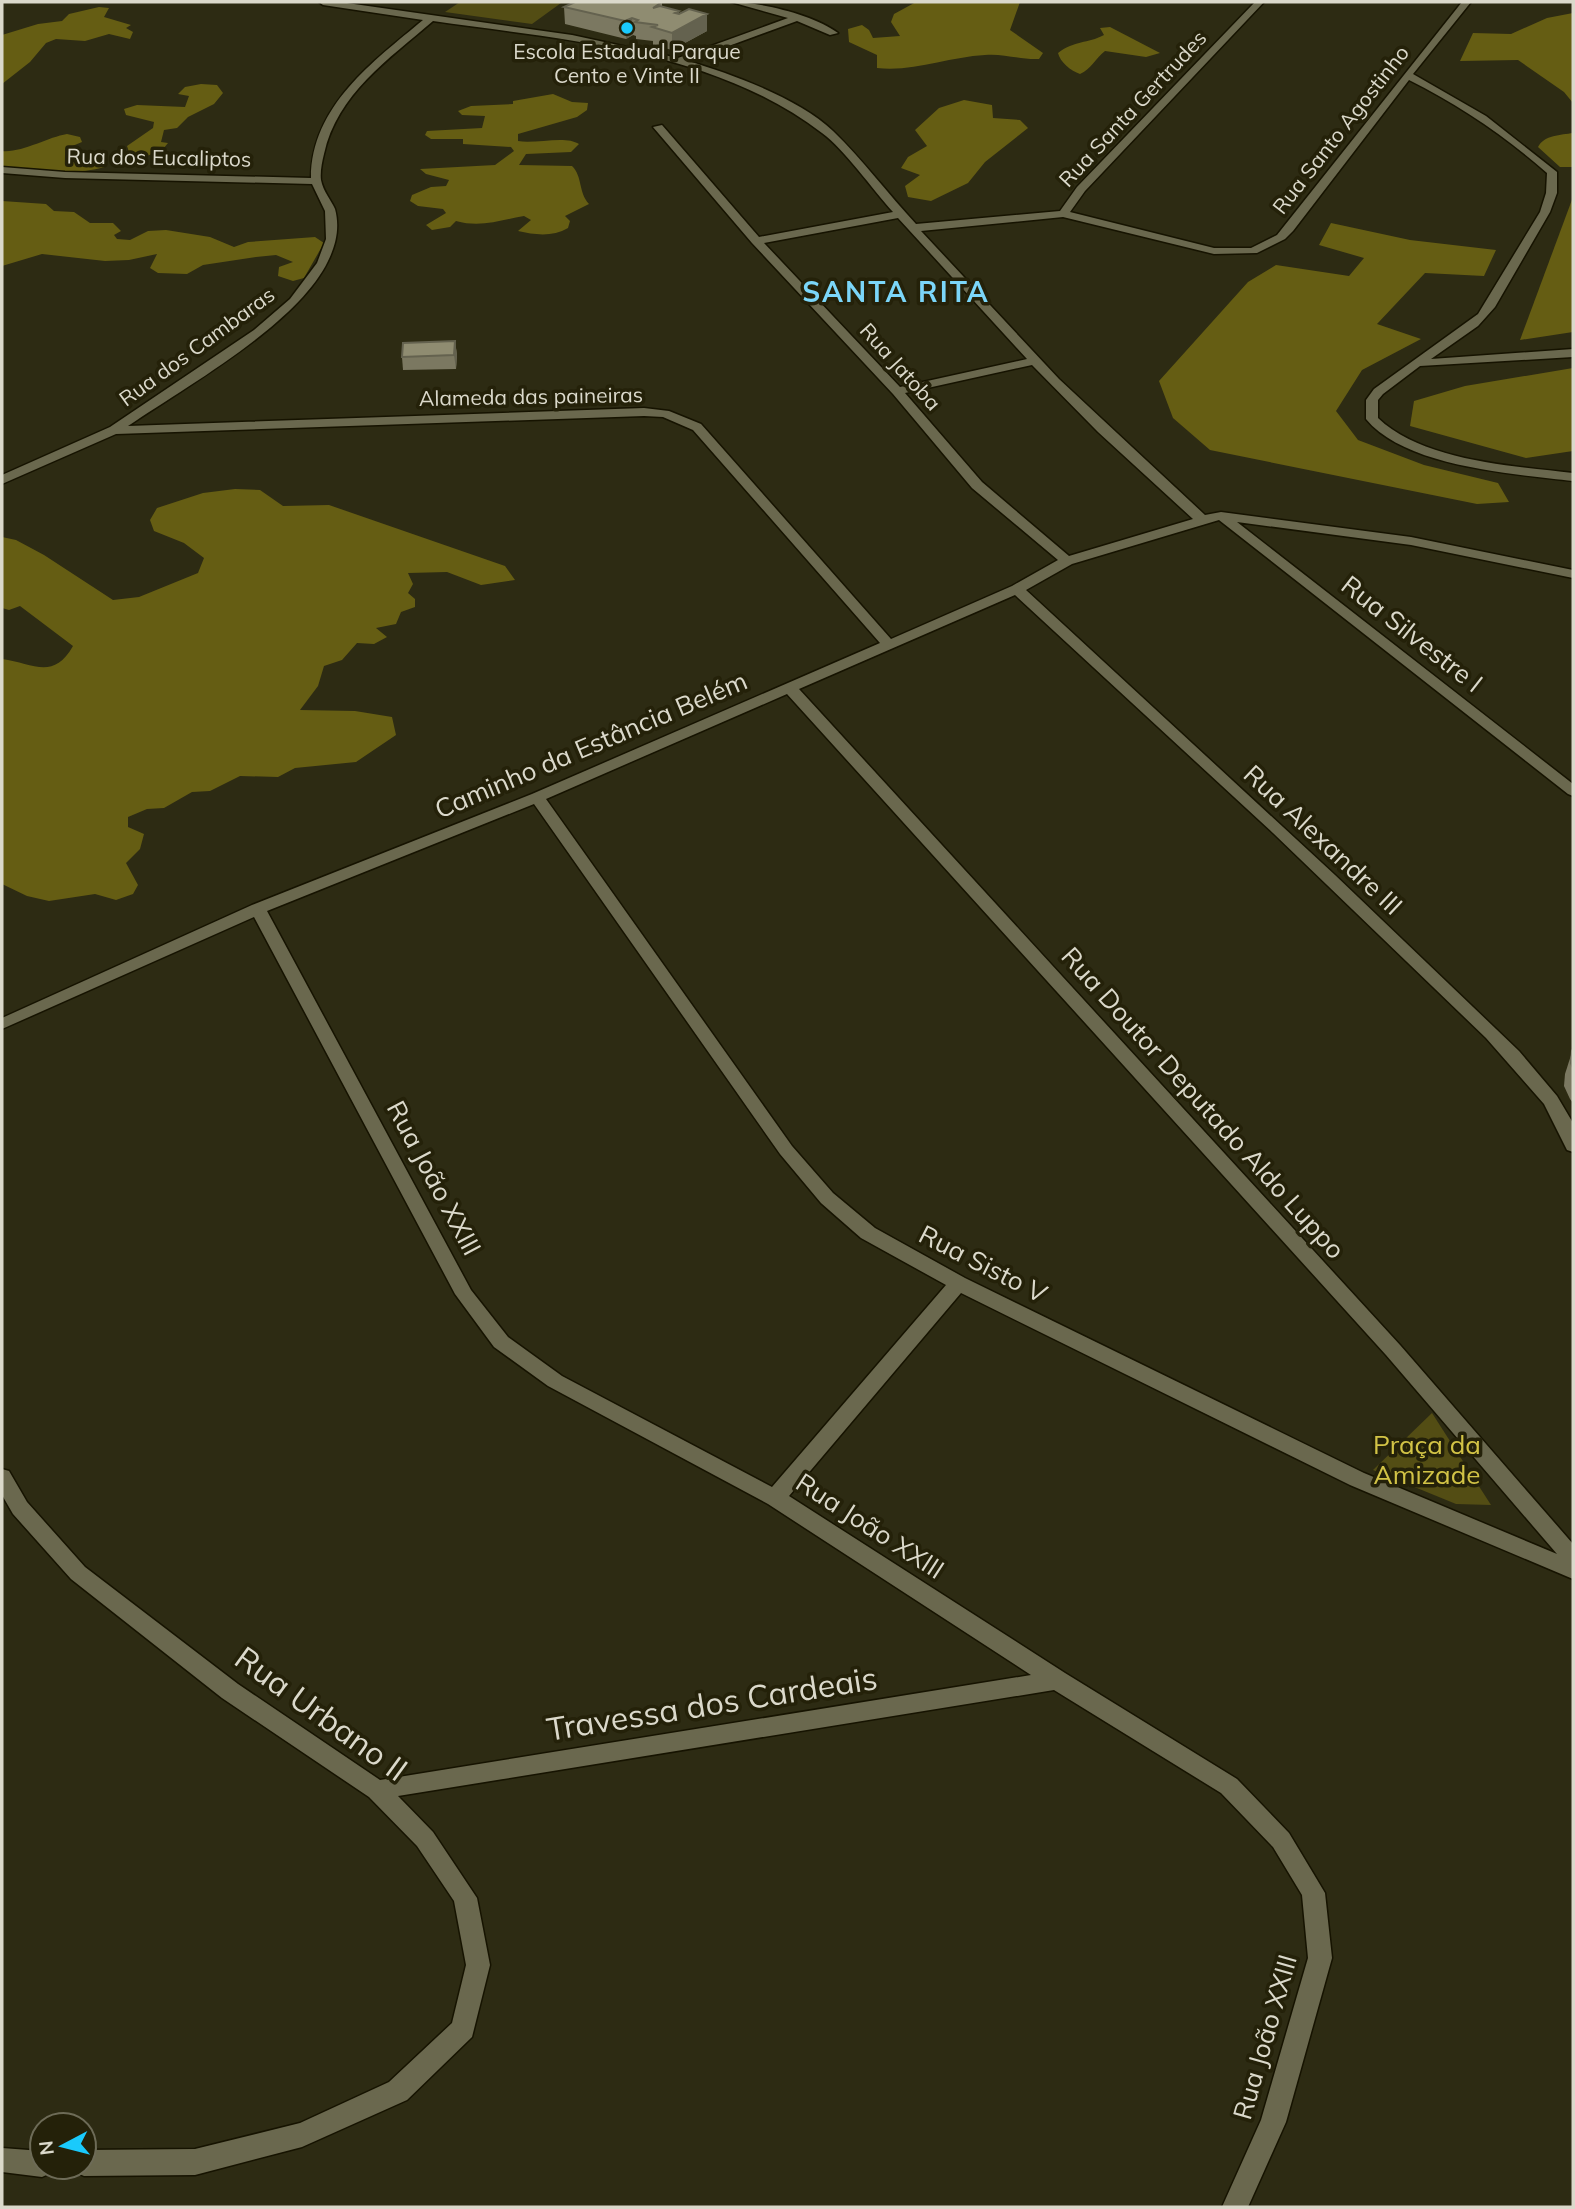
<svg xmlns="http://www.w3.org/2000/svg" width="1575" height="2209" font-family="Mulish,sans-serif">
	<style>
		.green { fill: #534d14 }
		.forest { fill: #655d13 }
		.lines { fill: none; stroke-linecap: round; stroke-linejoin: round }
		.minor-casing { stroke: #161300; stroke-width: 3 }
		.minor { fill: #6a684e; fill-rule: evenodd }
		.wall { fill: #7b7861 }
		.shaded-wall { fill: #64624f }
		.building { fill: #8f8c71; stroke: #64624f; stroke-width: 2 }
		.poi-dot { fill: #1acafc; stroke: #242109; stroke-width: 2.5 }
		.labels { text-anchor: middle; stroke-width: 7; stroke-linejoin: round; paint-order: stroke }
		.far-poi-label { font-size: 21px; fill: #dbd9cb; stroke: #242109 }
		.far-street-label { font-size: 21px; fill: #dbd9cb; stroke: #242109 }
		.street-label { font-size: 26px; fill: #dbd9cb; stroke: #242109 }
		.park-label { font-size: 26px; fill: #d2c346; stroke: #242109 }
		.far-district-label { font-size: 28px; font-weight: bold; letter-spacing: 2px; fill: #7bd6f9; stroke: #242109 }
		.near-street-label { font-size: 32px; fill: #dbd9cb; stroke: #242109 }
	</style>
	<rect width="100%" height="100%" fill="#2d2b13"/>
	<g class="green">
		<path d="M460,2H551L561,3L532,24L445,12Z"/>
		<path d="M1432,1413L1491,1505L1456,1504L1373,1470Z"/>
	</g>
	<g class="forest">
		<path d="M916,2H1020L1010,30L1043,53L1039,59C1021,60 1002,53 985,55C948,57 914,72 877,68V55L849,42L848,29L862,25L869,30L873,38L900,36L891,22L894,14Z"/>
		<path d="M99,7L109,8L104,17L131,25L126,28L133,32L130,39L109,34L85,41L56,39L46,43L30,62L2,84V35L38,24L62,21L69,14Z"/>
		<path d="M1573,13V103L1564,92L1518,60L1460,61L1473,33L1511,34L1547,18Z"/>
		<path d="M1110,27L1160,53L1146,57L1105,51C1095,59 1091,69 1080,74C1071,71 1060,62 1058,53C1075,40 1087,44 1104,35L1100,28Z"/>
		<path d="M201,84L217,85L223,93L214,104L188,117L177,128L164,130L161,142L168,143L163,149L136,161L130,155L127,146L153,128L154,122L126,115L124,109L137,105L185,107L189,96L178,94L185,87Z"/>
		<path d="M553,94L572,102L588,103L587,110L577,117L518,134V141C536,144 566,135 579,144L571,152L526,154L519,165L572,166C583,177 578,192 589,204L565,216L570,221L568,228C553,237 535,235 518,231L531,220L524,216C500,220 481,228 456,221L450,227L432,230L426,225L446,213L443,209L418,206L410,201L412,195L431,187L446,186L449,180L426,174L420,169L495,165L514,151L511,147L463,144V139H431L425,135L427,131L482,128L485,116L462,115L458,111L471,106L513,104V101Z"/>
		<path d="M964,100L992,105L993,118L1020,120L1028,128L985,162L968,183L931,201L908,197L905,186L920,175L901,168L908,157L927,146L915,130L939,108Z"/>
		<path d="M1573,133V167H1560L1538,147C1544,135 1561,135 1573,133Z"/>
		<path d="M67,134L80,137L82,142L70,147L71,159L105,167C72,176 36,170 2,166V151C22,153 48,137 67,134Z"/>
		<path d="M1573,197V332L1520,340Z"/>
		<path d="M2,201L46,204L54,211L74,212L90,223H113L121,231L114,235L117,239L130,240L148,231L166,230L210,237L234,247L248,242L315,237L324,243L304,278L293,281L278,276L279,267L293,262L276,255L256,257L203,265L187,274L158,273L150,268L157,254L129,260L105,261L42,254L2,266Z"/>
		<path d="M1331,223L1410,240L1496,250L1484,276L1425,273L1377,324L1421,339L1362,370L1336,411L1358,440L1424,465L1498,483L1509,502L1477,504L1210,450L1173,418L1159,381L1248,282L1276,265L1349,276L1364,258L1319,245Z"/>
		<path d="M1573,368V451L1526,458L1410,426L1414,401L1465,386Z"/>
		<path d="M235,489L260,490L283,506L329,505L505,566L515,580L481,585L447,572L408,573L413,584L408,593L415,599V607L401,612L396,624L376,628L387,637L374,644L357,643L342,660L324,666L318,686L300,710L355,711L392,717L396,735L356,762L295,768L278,777L240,776L210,791L192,792L164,808L147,809L128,817V827L144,834L140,849L126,863L138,885L133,894L116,900L95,894L49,901L27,896L2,884V659C33,663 53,681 73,646L20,606L9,610L2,608V537L16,540L44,555L113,600L139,597L198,573L204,558L184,543L154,531L150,520L157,508L203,493Z"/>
	</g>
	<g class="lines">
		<defs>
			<g id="minor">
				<path d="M319,2H340L572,35L678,58L788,18L731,2C761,2 814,15 838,33L830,35L797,21L688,61C732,74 800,99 833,131C863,160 888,194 916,224L1060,211L1077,187L1255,2H1264L1085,191L1070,212L1214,248H1251L1277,235L1462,2H1471L1413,74L1486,116L1557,172V193L1550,212L1495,307L1478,326L1431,359L1573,349V357L1420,366L1383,394L1378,400V418C1423,461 1513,466 1573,473V481C1514,474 1405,467 1366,419V400L1374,389L1478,314L1540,212L1546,193L1547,173C1505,136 1459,105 1409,80L1293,231L1285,239L1257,253L1214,254L1063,217L921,231L1059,379L1205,515L1221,512L1411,537L1573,570V578L1411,545L1237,522L1573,784V796L1568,794L1219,520L1072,564L1026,590L1335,875L1519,1051L1557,1096L1573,1123V1152L1567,1150L1544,1104L1486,1038L1273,833L1015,595L799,689L1400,1345L1573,1544V1579L1350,1485L961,1293L789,1496L1065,1673L1237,1779L1289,1833L1325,1893L1332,1958L1286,2122L1248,2207H1222L1261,2120L1308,1958L1302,1895L1273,1847L1221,1793L1054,1690L398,1796L433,1832L477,1898L490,1965L472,2037L407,2100L302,2147L195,2175L84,2176L75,2172L73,2167H84V2150L195,2149L300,2123L389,2082L452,2023L466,1965L454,1901L417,1846L369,1797L222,1698L71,1579L13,1514L2,1495V1469L9,1471L27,1502L85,1567L238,1684L380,1780L1031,1675L768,1504L548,1386L494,1347L455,1294L254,917L2,1029V1018L252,905L532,794L880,643L693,430L663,417L644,416L116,434L2,484V475L110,427L254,330L290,299L317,263L326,239L325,211L312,184L65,178L2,173V167L65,172L311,178C311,106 374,61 423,20L323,5ZM433,21C565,40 712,49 822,133C844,149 873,190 893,212L759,237L662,125L653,127L752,243L893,394L972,488L1058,560L1012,586L891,639L701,424L669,411L644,408L128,426C187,386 298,324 328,261C336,245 340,227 335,209C331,200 323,191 321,180C320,172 322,162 324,154C337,94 389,59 433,21ZM898,218L1027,359L900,387L764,243ZM1032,365L1098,432L1193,519L1069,556L982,482L905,393ZM787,694L1386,1355L1557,1554L1364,1473L965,1278L875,1228L833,1193L792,1146L546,799ZM534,804L780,1154L821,1203L861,1238L946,1285L772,1487L562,1376L508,1337L471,1290L267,911Z"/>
				<path d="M2,2148L42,2151V2167H53L51,2173L42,2177L2,2172Z"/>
			</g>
		</defs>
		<use href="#minor" class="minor-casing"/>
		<use href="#minor" class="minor"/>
	</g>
	<g class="wall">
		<path d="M662,2V7L679,14L707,31L672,50L653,45V41L636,39V36L633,35L626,39L565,24L564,7Z"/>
		<path d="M455,341L457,355L456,369L403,370L402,357Z"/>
		<path d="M1573,1049V1103L1570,1099L1564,1086L1565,1074Z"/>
	</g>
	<g class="shaded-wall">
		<path d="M679,11V29L707,14V31L672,50V33L675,13Z"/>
		<path d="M632,18L633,35L626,39L625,21Z"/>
		<path d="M455,341L457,355L456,369L454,355Z"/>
	</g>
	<g class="building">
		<path d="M575,2H662L653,8L660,6L679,11L675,13L679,14L689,9L707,14L672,33L652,27L658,25L635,22L638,20L632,18L625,21L564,7Z"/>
		<path d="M455,341L454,355L402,357L403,343Z"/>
		<path d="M1573,1049V1068L1571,1063L1572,1051Z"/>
	</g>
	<circle class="poi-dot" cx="627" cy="28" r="7"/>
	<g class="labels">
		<g class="far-poi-label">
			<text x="627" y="59">Escola Estadual Parque<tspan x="627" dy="24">Cento e Vinte II</tspan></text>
		</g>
		<g class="far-street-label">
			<text transform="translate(1133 109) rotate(-47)" y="7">Rua Santa Gertrudes</text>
			<text transform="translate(1341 130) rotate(-52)" y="7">Rua Santo Agostinho</text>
			<text transform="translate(159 158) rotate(1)" y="7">Rua dos Eucaliptos</text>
			<text transform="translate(197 347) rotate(-36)" y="7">Rua dos Cambaras</text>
			<text transform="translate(900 367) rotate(48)" y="7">Rua Jatoba</text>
			<text transform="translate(531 397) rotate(-1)" y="7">Alameda das paineiras</text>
		</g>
		<g class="street-label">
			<text transform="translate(1412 634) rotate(38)" y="9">Rua Silvestre I</text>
			<text transform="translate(591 745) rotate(-23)" y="9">Caminho da Estância Belém</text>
			<text transform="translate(1323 840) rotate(43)" y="9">Rua Alexandre III</text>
			<text transform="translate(1203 1103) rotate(48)" y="9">Rua Doutor Deputado Aldo Luppo</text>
			<text transform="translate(434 1178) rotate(62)" y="9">Rua João XXIII</text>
			<text transform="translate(983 1264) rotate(27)" y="9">Rua Sisto V</text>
			<text transform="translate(870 1526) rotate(33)" y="9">Rua João XXIII</text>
			<text transform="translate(1265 2037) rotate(-74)" y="9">Rua João XXIII</text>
		</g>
		<g class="park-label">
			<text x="1427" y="1454">Praça da<tspan x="1427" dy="30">Amizade</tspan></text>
		</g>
		<g class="far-district-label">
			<text x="896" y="302">SANTA RITA</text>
		</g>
		<g class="near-street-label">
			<text transform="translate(712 1704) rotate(-9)" y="11">Travessa dos Cardeais</text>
			<text transform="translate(321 1714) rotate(36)" y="11">Rua Urbano II</text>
		</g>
	</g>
	<rect width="1575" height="2209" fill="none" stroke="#dbd9cb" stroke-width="7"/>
	<g transform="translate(63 2146) rotate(263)"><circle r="33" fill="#242109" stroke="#6d6b57" stroke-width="2"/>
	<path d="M0-5L12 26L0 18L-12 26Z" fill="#1acafc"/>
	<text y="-10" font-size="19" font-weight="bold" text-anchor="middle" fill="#dbd9cb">N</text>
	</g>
</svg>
